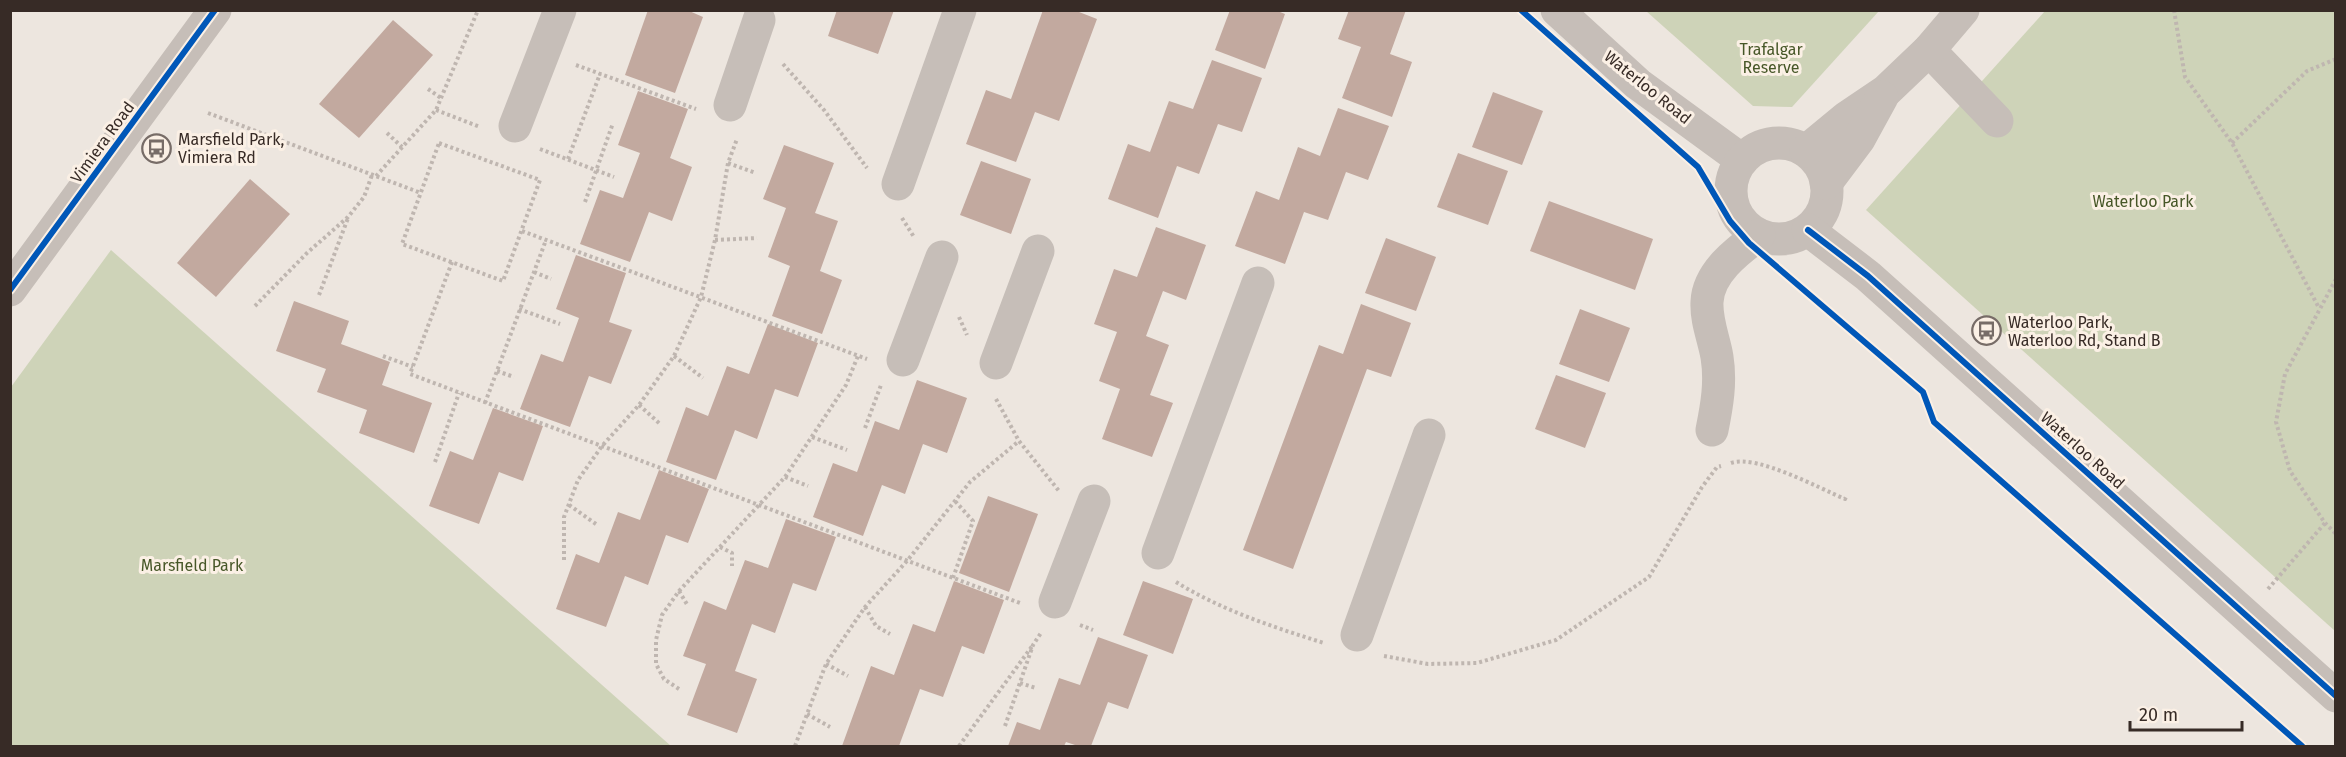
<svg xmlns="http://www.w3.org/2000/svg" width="2346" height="757" font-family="'Fira Sans',sans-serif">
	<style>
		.green { fill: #ced3b8 }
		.building { fill: #c2a99f }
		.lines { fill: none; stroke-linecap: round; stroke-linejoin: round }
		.path { stroke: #bfb6b0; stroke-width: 4; stroke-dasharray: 3 3; stroke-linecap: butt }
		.minor { stroke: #c6beb8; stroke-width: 33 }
		.cycleway-casing { stroke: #fbf0e5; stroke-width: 10 }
		.cycleway { stroke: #0057b8; stroke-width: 6 }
		.labels { text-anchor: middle; stroke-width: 6; stroke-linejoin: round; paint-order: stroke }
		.park-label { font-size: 16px; fill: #475728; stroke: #fbf0e5 }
		.street-label { font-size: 16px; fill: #372b26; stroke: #fbf0e5 }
		.poi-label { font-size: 16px; fill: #372b26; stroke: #fbf0e5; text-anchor: start }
	</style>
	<rect width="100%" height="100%" fill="#ede6df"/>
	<g class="green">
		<path d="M1646,11H1879L1792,107L1753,106Z"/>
		<path d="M2045,11H2335V631L1866,210Z"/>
		<path d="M111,250L671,746H11V387Z"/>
	</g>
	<g class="building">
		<path d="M648,10H687L703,17L675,93L625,75Z"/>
		<path d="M837,10H894L878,54L828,36Z"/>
		<path d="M1043,10H1074L1097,19L1059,121L1035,112L1016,162L966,144L986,90L1011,99Z"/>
		<path d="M1230,10H1275L1285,14L1265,69L1215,50Z"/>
		<path d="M1349,10H1406L1390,54L1412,62L1392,117L1342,98L1361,47L1338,39Z"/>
		<path d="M393,20L433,55L359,138L319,104Z"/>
		<path d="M1212,60L1262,78L1242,132L1218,124L1199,174L1177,166L1158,218L1108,199L1128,144L1150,152L1169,101L1193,109Z"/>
		<path d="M638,91L688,109L670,158L692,167L672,221L649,212L630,262L580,244L600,190L623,198L640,153L618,145Z"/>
		<path d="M1493,92L1543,111L1522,165L1472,147Z"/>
		<path d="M1338,108L1389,126L1368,180L1346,172L1328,220L1304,212L1285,264L1235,246L1256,191L1279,200L1298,147L1320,156Z"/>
		<path d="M784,145L834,163L815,213L838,221L820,271L842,280L822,334L772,316L790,266L768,257L786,208L763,199Z"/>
		<path d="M1458,153L1508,171L1488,225L1437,207Z"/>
		<path d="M981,161L1031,179L1011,234L960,215Z"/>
		<path d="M250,179L290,214L216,297L177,263Z"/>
		<path d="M1549,201L1653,239L1635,290L1530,251Z"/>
		<path d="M1156,227L1206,245L1186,300L1163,291L1146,336L1169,345L1150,395L1173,403L1152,457L1102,439L1120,389L1099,381L1117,332L1094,324L1114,269L1137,277Z"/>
		<path d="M1386,238L1436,257L1416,311L1365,293Z"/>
		<path d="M576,255L626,273L609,322L632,330L611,384L589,376L570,427L520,409L541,354L563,362L579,318L556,309Z"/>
		<path d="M294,301L349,321L341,344L390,362L382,385L432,403L414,453L359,433L367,410L317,392L326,369L276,351Z"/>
		<path d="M1361,304L1411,323L1391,377L1367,369L1293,569L1243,550L1319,345L1343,354Z"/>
		<path d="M1580,309L1630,328L1609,382L1559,364Z"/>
		<path d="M768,324L818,343L798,397L775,389L757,439L735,430L716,480L666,462L686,407L708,416L727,366L749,374Z"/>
		<path d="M1556,375L1606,393L1585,448L1535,429Z"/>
		<path d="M917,380L967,398L947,453L923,444L905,494L882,485L863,536L813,517L833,463L857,472L875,421L899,430Z"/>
		<path d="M493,408L543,426L523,481L499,472L479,524L429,506L450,451L473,460Z"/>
		<path d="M659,470L709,489L688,543L666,535L648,585L625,576L606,627L556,609L576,554L599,563L618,512L640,520Z"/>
		<path d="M988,496L1038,514L1009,592L959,573Z"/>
		<path d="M786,519L836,537L816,591L793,583L775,633L752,624L735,671L757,679L737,733L687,715L706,664L683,656L704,601L726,610L745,560L768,568Z"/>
		<path d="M954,581L1004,600L984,654L962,646L943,697L920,689L899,746H842L871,666L894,675L913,624L935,632Z"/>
		<path d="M1143,581L1193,599L1173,654L1123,635Z"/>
		<path d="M1098,637L1148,655L1128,709L1108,702L1091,746H1078L1066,742L1064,746H1008L1017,722L1040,730L1059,678L1080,685Z"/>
	</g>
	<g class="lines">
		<g class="path">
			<path d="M2174,10L2185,77L2232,143L2319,308"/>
			<path d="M783,64L824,110L867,168"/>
			<path d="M576,65L696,109"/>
			<path d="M428,89L441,98"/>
			<path d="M436,110L480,127"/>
			<path d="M208,113L421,193"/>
			<path d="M387,133L402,147"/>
			<path d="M439,143L540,180L503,281L402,244Z"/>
			<path d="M2232,143L2307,71L2336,59"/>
			<path d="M540,149L614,177"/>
			<path d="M568,159L600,74"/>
			<path d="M728,163L756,173"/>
			<path d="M376,176L436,110L478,10"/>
			<path d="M585,202L613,123"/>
			<path d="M902,218L914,237"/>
			<path d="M522,231L867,359"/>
			<path d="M715,240L757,238"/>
			<path d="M452,262L410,374L1020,603"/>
			<path d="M534,272L551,279"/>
			<path d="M2336,279L2285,374L2276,422L2290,471L2325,523L2336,534"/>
			<path d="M319,295L348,218"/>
			<path d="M255,306L307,253L348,217L364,197L372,175"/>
			<path d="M519,309L560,324"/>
			<path d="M959,317L967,335"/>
			<path d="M383,356L413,367"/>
			<path d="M674,356L703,378"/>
			<path d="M497,371L514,377"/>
			<path d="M996,399L1019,441L1059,491"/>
			<path d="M485,403L546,240"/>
			<path d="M639,405L660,424"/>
			<path d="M865,428L881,385"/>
			<path d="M812,437L847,450"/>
			<path d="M435,462L459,393"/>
			<path d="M1731,463C1756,454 1819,488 1845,499L1847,495"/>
			<path d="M785,477L808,486"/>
			<path d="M569,505L596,524"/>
			<path d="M720,547L732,553V566"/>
			<path d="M564,560V517L578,480L602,446L639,405L674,356L701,297L715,240L728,163L737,139"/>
			<path d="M953,578L973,521L955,501"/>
			<path d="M1176,582C1221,610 1273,627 1324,643"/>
			<path d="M2268,589L2325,523"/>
			<path d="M679,591L688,606"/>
			<path d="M865,607L876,626L890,634"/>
			<path d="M1080,625L1093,630"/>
			<path d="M1384,656L1428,664L1477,663L1556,640L1649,577L1702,487L1717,467L1721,466"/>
			<path d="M826,664L848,676"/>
			<path d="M1020,683L1036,688"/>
			<path d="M679,689L664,679L656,664V640L662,615L679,591L785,477L846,385L858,356"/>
			<path d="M807,714L830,727"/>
			<path d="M1005,726L1033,645L1041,633"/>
			<path d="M795,746L826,664L865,607L907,561L970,482L1019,441"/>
			<path d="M959,746L1033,645"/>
		</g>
		<g class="minor">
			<path d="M1557,10L1638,84L1742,160"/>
			<path d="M1929,50L1997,121"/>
			<path d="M730,105L759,20"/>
			<path d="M515,126L560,10"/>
			<circle cx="1779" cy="191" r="48"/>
			<path d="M1806,151L1846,118L1886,91L1929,50L1963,10"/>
			<path d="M1826,183L1859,139L1882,97"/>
			<path d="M898,184L960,10"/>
			<path d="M1808,230L1868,276L2336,696"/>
			<path d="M10,290L215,10"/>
			<path d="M903,360L942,257"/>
			<path d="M996,363L1038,251"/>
			<path d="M1712,430C1717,405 1721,382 1717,357C1714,339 1706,321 1707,302C1708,273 1737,251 1759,235"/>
			<path d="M1158,553L1258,283"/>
			<path d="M1055,602L1094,501"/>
			<path d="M1357,635L1429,435"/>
		</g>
		<defs>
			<g id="cycleway">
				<path d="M1521,10L1698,167L1730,221L1749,243L1923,392L1934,422L2302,746"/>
				<path d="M1808,230L1868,276L2336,696"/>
				<path d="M10,290L215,10"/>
			</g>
		</defs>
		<use href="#cycleway" class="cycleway-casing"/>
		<use href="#cycleway" class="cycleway"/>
	</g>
	<defs>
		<symbol id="bus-ring" viewBox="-11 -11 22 22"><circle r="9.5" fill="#fbf0e5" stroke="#776c67" stroke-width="1.5"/><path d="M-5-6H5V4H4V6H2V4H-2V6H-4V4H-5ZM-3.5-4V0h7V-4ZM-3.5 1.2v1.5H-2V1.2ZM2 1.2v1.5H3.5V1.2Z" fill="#776c67"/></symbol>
	</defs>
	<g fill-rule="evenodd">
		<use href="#bus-ring" x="140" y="132" width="33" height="33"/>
		<use href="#bus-ring" x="1970" y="314" width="33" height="33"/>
	</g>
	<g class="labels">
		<g class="park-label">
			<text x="1771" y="55">Trafalgar<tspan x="1771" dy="18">Reserve</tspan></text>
			<text x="2143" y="207">Waterloo Park</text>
			<text x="192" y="571">Marsfield Park</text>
		</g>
		<g class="street-label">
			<text transform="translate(1648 87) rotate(39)" y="6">Waterloo Road</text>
			<text transform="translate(102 142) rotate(-54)" y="6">Vimiera Road</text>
			<text transform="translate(2083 450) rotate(42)" y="6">Waterloo Road</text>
		</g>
		<g class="poi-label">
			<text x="178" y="145">Marsfield Park,<tspan x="178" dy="18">Vimiera Rd</tspan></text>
			<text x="2008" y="328">Waterloo Park,<tspan x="2008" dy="18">Waterloo Rd, Stand B</tspan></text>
		</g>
	</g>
	<rect width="2346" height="757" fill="none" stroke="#372b26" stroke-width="24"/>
	<path d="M2130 721v9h112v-9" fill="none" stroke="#372b26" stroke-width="3"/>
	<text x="2139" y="721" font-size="18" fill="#372b26" stroke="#fbf0e5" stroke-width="4.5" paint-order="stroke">20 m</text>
</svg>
